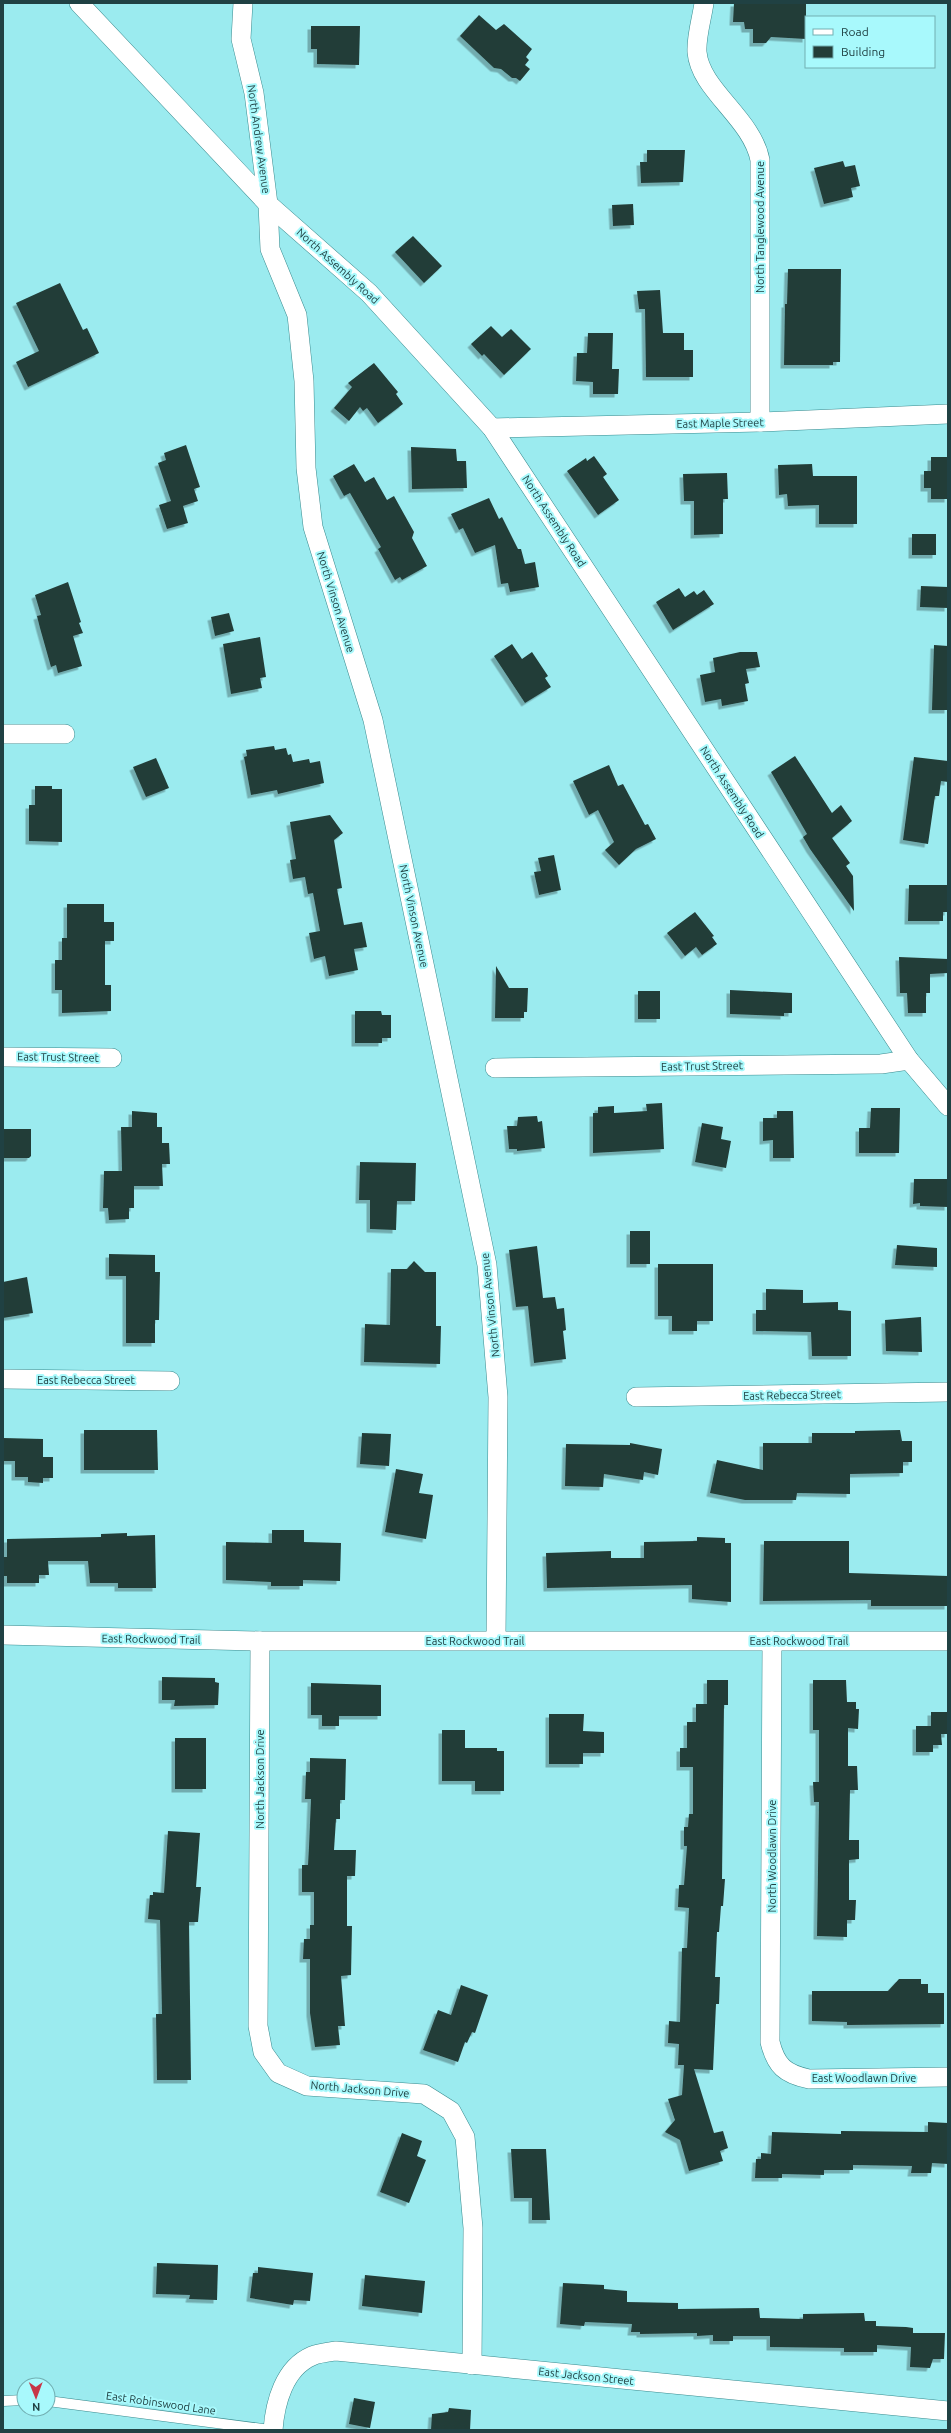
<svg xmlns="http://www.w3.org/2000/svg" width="951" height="2433" font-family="Ubuntu,sans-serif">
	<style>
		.building { fill: #233d38; filter: url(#shadow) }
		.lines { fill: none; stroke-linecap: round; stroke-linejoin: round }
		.lane-casing { stroke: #398b8f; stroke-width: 11 }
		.street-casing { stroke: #398b8f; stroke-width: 20 }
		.lane { stroke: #fff; stroke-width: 10 }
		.street { stroke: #fff; stroke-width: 19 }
		.labels { text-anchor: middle; stroke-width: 4; stroke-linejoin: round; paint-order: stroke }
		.street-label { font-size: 11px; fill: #204143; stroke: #a8f9fc }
	</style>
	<defs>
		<filter id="shadow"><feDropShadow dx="-3.5" dy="3.5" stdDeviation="0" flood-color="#0004"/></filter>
	</defs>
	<rect width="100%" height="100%" fill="#9bebef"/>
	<g class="building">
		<path d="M734,3H806V39L771,37L766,43H753V29H745L744,22H733Z"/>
		<path d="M479,15L496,30L504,24L532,49L526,57L529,60L525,65L530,69L520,81L516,78H512L501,69L494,68L460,36Z"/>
		<path d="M311,26H360L359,65L317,64V49H311Z"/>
		<path d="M647,150H685L683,182L641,183L640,162H647Z"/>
		<path d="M843,161L845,167L855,165L860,186L851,188L853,197L824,204L814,168Z"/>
		<path d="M633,204L634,225L613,226L612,205Z"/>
		<path d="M413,236L442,266L424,283L395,252Z"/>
		<path d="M788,269H841L840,362H833V365H784L785,304H787Z"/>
		<path d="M60,283L83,330L87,328L99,353L28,387L16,362L39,351L16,303Z"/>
		<path d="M660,290L663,333H684V350H693V377H646L645,309H639L637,291Z"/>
		<path d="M491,326L502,337L511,329L531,349L504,375L484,354L482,356L471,344Z"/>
		<path d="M588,333H613L612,369H619L618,394H593V382L576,381L577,353H587Z"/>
		<path d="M374,363L398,392L396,394L403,404L378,423L367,408L363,411L360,407L349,421L334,408L352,387L348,383Z"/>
		<path d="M186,445L200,487L194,489L198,501L183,506L188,523L167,529L159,505L171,501L158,463L166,460L164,453Z"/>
		<path d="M411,447L456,449L457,461H466L467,488L412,489Z"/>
		<path d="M594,456L607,474L603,477L619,500L598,515L567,471L586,458L587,461Z"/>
		<path d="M931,457H948V499H931V488H924V471H931Z"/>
		<path d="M354,464L365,482L374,477L387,500L394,496L414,532L412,538L427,566L402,580L400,577L395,580L378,549L381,547L350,493L344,496L333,476Z"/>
		<path d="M812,464L813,476H857V524H819V505L788,506L787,494L779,495L778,465Z"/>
		<path d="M727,473L728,499H723V534L694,535V501H684L683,474Z"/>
		<path d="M489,498L499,519L502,517L518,549H521L525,564L535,562L539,587L510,592L508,583L501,584L495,545L475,553L463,528L459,530L451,514Z"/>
		<rect x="912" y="534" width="24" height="21"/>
		<path d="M68,582L81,622L79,623L83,633L73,636L82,666L58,673L56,665L51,667L40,628L37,616L41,615L35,595Z"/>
		<path d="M921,586L948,587V608L920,607Z"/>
		<path d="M679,588L685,597L694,591L697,595L704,590L714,604L673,630L656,602Z"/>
		<path d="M229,613L234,631L215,636L211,617Z"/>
		<path d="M260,637L266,677L260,678L262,688L231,694L223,644Z"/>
		<path d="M512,644L522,659L532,652L548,676L545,678L551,687L525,703L494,656Z"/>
		<path d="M934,645L948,646V710H932Z"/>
		<path d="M740,652H757L760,667L746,669L749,683L745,684L748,701L722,706L721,699L705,702L700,675L715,672L713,658Z"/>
		<path d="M274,746L275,750L286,748L288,755L291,754L293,762L309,759L310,763L320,761L324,783L278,794L277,790L251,795L244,757L247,756L246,750Z"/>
		<path d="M795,756L832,813L841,805L852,821L832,838L850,863L846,866L853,876L854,911L810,849L803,837L807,834L771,772Z"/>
		<path d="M914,757L948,761V782L941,781L939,796H935L928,844L903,840Z"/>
		<path d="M156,758L169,788L146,797L133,767Z"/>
		<path d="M609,765L618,786L623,784L645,825L648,824L656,839L636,849L619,865L605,850L614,842L598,810L589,815L573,781Z"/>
		<path d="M35,786H52V789H62V842L29,841V805H35Z"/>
		<path d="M330,815L343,833L334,840L342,888L337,889L344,925L362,922L367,947L354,949L358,970L329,976L325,956L314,959L309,933L320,931L313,893L308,894L305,877L293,879L290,860L296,859L290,822Z"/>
		<path d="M554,855L561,890L539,895L534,872L541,871L538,858Z"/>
		<path d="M909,885H948V912H943V921H908Z"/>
		<path d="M67,904H104V922H114V941H105V985H111V1011L62,1013V990H55V960H62V938H67Z"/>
		<path d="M695,912L714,936L712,937L717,944L702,955L696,947L685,956L667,933Z"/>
		<path d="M899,957L948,959V973L930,974V993H926V1013H908L907,993H900Z"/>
		<path d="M496,966L509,988H528L527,1012H524V1018H495Z"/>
		<path d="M730,990L792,993V1013H784V1016L730,1014Z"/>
		<rect x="638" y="991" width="22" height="28"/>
		<path d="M355,1011H381L382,1015H391V1038H382V1043H355Z"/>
		<path d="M662,1103L664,1149L593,1153V1113H598V1107L614,1106V1113L647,1111L646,1104Z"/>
		<path d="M871,1108H900L899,1153H859V1128H870Z"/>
		<path d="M132,1111L157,1113V1127H162V1143H169L170,1164H162L163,1186H134V1208H129V1219L109,1220L108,1208H103L104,1171H122L121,1127H132Z"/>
		<path d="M777,1111H793L794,1158H773V1140L763,1141V1118H777Z"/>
		<path d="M537,1116L538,1122L542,1121L545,1148L517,1151V1149H509L507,1126H517L518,1117Z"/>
		<path d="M702,1123L723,1127L721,1139L731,1141L726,1168L695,1162Z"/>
		<path d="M4,1129H31V1156L29,1158H4Z"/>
		<path d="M360,1162L416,1163L415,1201H397L396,1230L370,1229V1200H359Z"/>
		<path d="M914,1179H948V1207L920,1206V1203L913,1204Z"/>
		<rect x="630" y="1231" width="20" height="33"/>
		<path d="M897,1245L937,1248V1267L895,1265Z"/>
		<path d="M537,1246L543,1298L555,1297L557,1309L564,1308L566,1330L563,1331L566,1359L534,1363L528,1306L516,1307L509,1250Z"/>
		<path d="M109,1254L155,1255V1272H160L159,1320H155V1343H126V1276H109Z"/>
		<path d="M414,1261L425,1272H436V1326H441L440,1364L364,1362L365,1324L390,1325L391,1269H407Z"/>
		<path d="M658,1264H713V1321H697V1331H672V1316H658Z"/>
		<path d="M27,1277L33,1313L3,1318V1282Z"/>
		<path d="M766,1289L803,1290V1303L838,1302V1310L851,1311V1356H812L811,1332L756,1331V1310H766Z"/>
		<path d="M921,1317L922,1352L886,1351L885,1320Z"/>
		<path d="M84,1430H157L158,1470H84Z"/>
		<path d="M900,1430L902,1441H912V1462H903V1473L850,1474V1494L797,1493L796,1500H745L710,1493L717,1460L763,1470V1443H812V1433H855V1431Z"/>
		<path d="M362,1433L391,1434L389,1466L360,1464Z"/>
		<path d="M3,1438L43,1439V1457H53V1478H43V1483L28,1482V1477H15V1461H3Z"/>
		<path d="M630,1443L662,1449L658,1475L644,1472L643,1480L604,1474L603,1487L565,1486L566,1444L630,1445Z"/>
		<path d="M396,1469L423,1474L419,1493L433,1495L426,1539L385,1532Z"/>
		<path d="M272,1530H304V1542L341,1543L340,1581L303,1580V1586H271V1582L226,1580V1542L272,1543Z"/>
		<path d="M127,1533V1536L155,1535L156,1588H118V1583H90L88,1561H48L49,1575H39V1583H7V1576H3V1557H7V1539L101,1537V1534Z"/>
		<path d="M697,1537L725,1538V1543H731V1602L692,1599V1585L547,1588L546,1553L611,1551V1558H644V1542L697,1541Z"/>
		<path d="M764,1541H849V1573L948,1576V1606H871V1600L763,1601Z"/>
		<path d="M162,1677L215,1678V1682L219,1683L218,1705L174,1706L175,1700H162Z"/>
		<path d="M707,1680H728V1705H724L722,1879H725L723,1906H721L719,1932H717L715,1977H720L719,2004H716L713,2070L694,2069L714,2133L723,2131L728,2148L720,2151L723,2161L689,2171L680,2140L665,2132L675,2120L668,2099L682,2095L684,2065H678L679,2044L668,2043L669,2021L680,2022L682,1948H687L689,1908L678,1907L679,1885H684L687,1846H684V1827H688L689,1814H693V1767H680V1748H687V1722H696V1704H707Z"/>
		<path d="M813,1680H846L847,1702H856V1709H859L858,1729L848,1728V1766H857L858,1790H850L849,1840H859V1859L849,1860V1900H856L855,1920H847V1937L817,1936L819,1802H814L813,1782H819V1730H813Z"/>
		<path d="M311,1683L381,1685V1716H339V1726H322V1715H311Z"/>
		<path d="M931,1712H948V1734H941L942,1745H933V1752H916V1726H931Z"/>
		<path d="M549,1714H584L583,1731L604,1732V1753H583V1764H549Z"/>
		<path d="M442,1730H465V1748H497V1751H504V1791H475V1781H442Z"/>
		<rect x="175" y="1738" width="31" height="51"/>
		<path d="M310,1758L346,1759L345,1800H340V1819H336L334,1850H356L355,1876H347V1926H352L351,1975L341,1976L345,2026H338L340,2045L315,2047L310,2013V1959H303L304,1939H310V1925H314V1892H302V1865H308L309,1847L311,1799H305L306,1772H310Z"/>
		<path d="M168,1831L200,1833L196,1887H201L198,1922H189L191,2080H157L156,2014H162L160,1920L148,1919L150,1895H153V1892L164,1893Z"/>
		<path d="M899,1979H921V1984H928V1993H944V2024L847,2025V2022L812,2021V1991H888Z"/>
		<path d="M461,1985L488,1995L475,2033L472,2032L467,2043L465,2042L458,2062L423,2050L438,2010L451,2015Z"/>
		<path d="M928,2122L948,2123V2164L932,2163L931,2173H911L912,2166L853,2165V2170H824V2175L782,2174V2178H755L756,2159H761V2153L771,2154L772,2132L841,2134V2131L928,2132Z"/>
		<path d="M402,2133L422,2141L417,2156L426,2160L409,2203L380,2192Z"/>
		<path d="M511,2149H546L550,2220H532V2198H514Z"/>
		<path d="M157,2263L218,2265L217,2300L189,2299L190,2295L156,2294Z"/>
		<path d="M258,2267L313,2273L310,2301L294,2300L293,2305L250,2298L253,2273H258Z"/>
		<path d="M365,2275L425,2281L422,2313L362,2306Z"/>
		<path d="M563,2283L604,2285V2289L627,2291V2302L678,2303V2309L759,2308L760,2318L803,2319V2314L864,2313L865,2321H876V2326L906,2327L913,2328V2333H945L944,2359H933L930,2368L910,2367L911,2347L877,2345V2352H844V2348L770,2347V2336H733V2341H713V2335L697,2336V2333L640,2334V2332H631L632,2324L585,2322L584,2326L560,2324Z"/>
		<path d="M354,2398L375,2402L370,2428L349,2424Z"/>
		<path d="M449,2408L471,2410L470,2430H431L432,2414L448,2412Z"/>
	</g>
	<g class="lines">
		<defs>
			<g id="lane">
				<path d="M3,2401L24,2400"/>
				<path d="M48,2401L270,2430"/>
			</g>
			<g id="street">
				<path d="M79,3L268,204L369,293L492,428L909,1060L948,1106"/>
				<path d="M243,3L241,39L254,93L268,204L270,249L297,315L304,381L306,468L313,527L373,720L487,1265L498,1397L496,1640"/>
				<path d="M704,3C702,18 696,37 697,52C700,90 752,118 760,160V422"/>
				<path d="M492,428L760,422L948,414"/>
				<path d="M3,734H65"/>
				<path d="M3,1057L112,1058"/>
				<path d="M495,1068L881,1064L909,1060"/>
				<path d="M3,1379L170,1381"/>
				<path d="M636,1397L948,1392"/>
				<path d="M3,1635L260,1641H948"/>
				<path d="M260,1641L258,2026L263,2052L278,2073L307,2086L424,2094L451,2111L465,2137L473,2228L472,2365"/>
				<path d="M772,1641L770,2042C776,2066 785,2074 809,2079L948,2077"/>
				<path d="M273,2430C275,2403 284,2368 312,2356C319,2353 329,2352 336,2351L948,2411"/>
			</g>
		</defs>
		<use href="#lane" class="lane-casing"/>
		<use href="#street" class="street-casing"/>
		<use href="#lane" class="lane"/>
		<use href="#street" class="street"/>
	</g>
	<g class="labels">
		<g class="street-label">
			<text transform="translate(259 139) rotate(82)" y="4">North Andrew Avenue</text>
			<text transform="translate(760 227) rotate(-90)" y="4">North Tanglewood Avenue</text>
			<text transform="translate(338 266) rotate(42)" y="4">North Assembly Road</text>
			<text transform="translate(720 423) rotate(-1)" y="4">East Maple Street</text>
			<text transform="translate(554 521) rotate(57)" y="4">North Assembly Road</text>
			<text transform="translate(336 602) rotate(73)" y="4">North Vinson Avenue</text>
			<text transform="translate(732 792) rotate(57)" y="4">North Assembly Road</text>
			<text transform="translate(414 916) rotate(78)" y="4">North Vinson Avenue</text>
			<text transform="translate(58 1057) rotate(1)" y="4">East Trust Street</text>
			<text transform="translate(702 1066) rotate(-1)" y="4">East Trust Street</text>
			<text transform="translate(490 1305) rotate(-96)" y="4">North Vinson Avenue</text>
			<text x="86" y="1384">East Rebecca Street</text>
			<text transform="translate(792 1395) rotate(-1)" y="4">East Rebecca Street</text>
			<text transform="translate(151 1639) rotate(1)" y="4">East Rockwood Trail</text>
			<text x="475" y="1645">East Rockwood Trail</text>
			<text x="799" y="1645">East Rockwood Trail</text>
			<text transform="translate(260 1779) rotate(-90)" y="4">North Jackson Drive</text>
			<text transform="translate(772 1856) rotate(-90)" y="4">North Woodlawn Drive</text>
			<text x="864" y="2082">East Woodlawn Drive</text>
			<text transform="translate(360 2089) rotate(5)" y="4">North Jackson Drive</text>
			<text transform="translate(586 2376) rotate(6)" y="4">East Jackson Street</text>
			<text transform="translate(161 2403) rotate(8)" y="4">East Robinswood Lane</text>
		</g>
	</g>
	<rect width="951" height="2433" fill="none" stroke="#204143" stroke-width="8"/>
	<rect x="805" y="16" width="130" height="52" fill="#a8f9fc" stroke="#72afb2"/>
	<rect x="813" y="29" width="20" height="6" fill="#ffffff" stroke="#72afb2"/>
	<text x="841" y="36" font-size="12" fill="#204143">Road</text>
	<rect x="813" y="46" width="20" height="12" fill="#233d38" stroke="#72afb2"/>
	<text x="841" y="56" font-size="12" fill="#204143">Building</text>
	<g transform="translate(36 2397) rotate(179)"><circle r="19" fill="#a8f9fc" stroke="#72afb2"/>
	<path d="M0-3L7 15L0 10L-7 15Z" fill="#c73747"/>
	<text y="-6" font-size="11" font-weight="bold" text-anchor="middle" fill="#204143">N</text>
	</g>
</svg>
